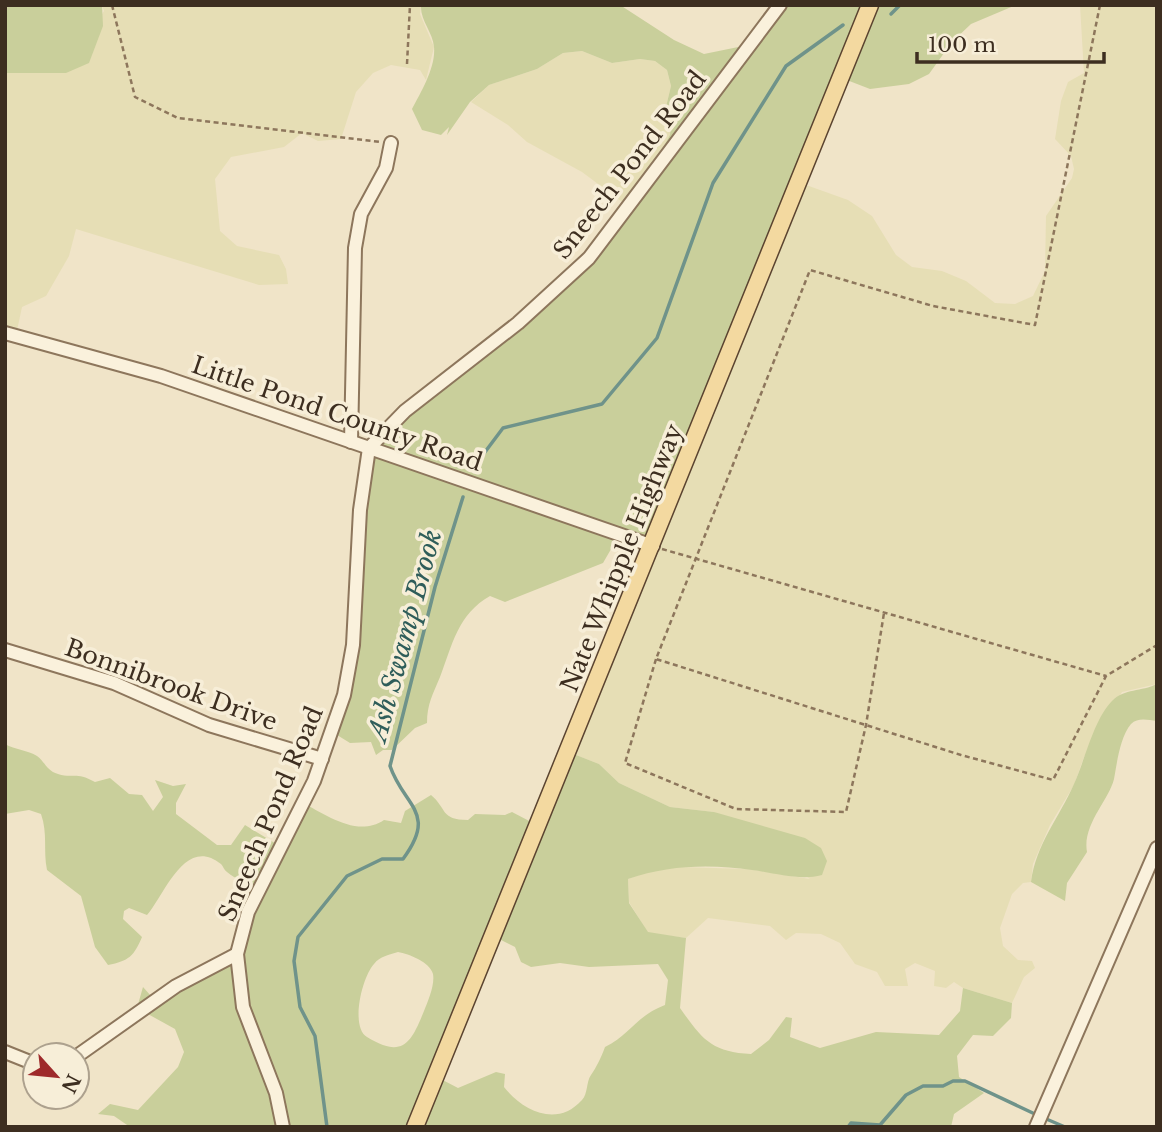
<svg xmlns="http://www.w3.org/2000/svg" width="1162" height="1132" font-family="'Libre Baskerville',serif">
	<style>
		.farmland { fill: #e6deb5 }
		.green { fill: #c9cf9b; fill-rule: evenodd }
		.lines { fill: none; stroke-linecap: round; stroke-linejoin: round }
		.stream { stroke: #6f938a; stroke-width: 3.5 }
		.minor-casing { stroke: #8d765c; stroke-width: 16 }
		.major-casing { stroke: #5b4430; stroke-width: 19 }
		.path { stroke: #8d765c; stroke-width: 2.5; stroke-dasharray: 5 3.5; stroke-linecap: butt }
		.minor { stroke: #faf1dc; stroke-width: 12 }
		.major { stroke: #f3d9a0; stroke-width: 16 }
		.labels { text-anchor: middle; stroke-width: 7; stroke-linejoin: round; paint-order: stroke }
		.street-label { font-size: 24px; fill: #3d2e20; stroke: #f7eed8 }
		.water-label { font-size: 26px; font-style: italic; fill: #2f5d5a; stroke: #f7eed8 }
	</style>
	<rect width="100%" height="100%" fill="#f0e4c8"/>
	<g class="farmland">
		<path d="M102,5H421L420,14L434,47L426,80L420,70L391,65L373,73L356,92L341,139L318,141L302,133L284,147L231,157L215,179L220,231L237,246L279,255L286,269L288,284L259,285L76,229L69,256L46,296L22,307L16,335L5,333V73H66L104,11Z"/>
		<path d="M1080,5H1157V684L1122,692L1084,757L1074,785L1050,825L1033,864L1031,882L1023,883L1012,894L1000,928L1003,946L1018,960L1032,961L1035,968L1024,977L1012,1003L963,988L954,982L946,988L934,986L935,971L915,963L905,969L908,986H885L877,972L855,964L840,943L821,934L796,933L786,940L770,926L708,918L686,938L648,933L629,902L628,879L651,871L680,867L748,869L810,879L714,812L670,807L619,783L599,764L566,751L795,181L848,200L872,216L896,255L912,267L942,271L966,281L995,303L1015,304L1033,296L1045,271L1046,216L1072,178L1074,169L1071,156L1055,139L1061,101L1068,82L1084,73Z"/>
		<path d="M582,51L612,63L640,59L655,61L667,70L671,86L665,111L671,123L670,136L629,207L582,172L527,142L508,125L471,102L489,85L537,69L563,53Z"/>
	</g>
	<g class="green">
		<path d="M5,5H102L103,26L89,63L66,73H5Z"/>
		<path d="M421,5H620L674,40L704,54L753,44L782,5H1016L971,24L952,42L929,74L909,84L870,89L839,77L648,542L618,537L603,563L505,602L490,596C458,614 452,645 440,677C433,694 427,704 427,723L415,728L392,750H383L376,755L371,742L350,743L329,730L349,661L368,448L585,265L646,179L670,135L671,123L665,111L671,86L667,70L655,61L640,59L612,63L582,51L563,53L537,69L489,85L470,102L447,135L449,127L441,135L422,130L412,109C421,92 436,67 434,47C433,32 420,21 421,5Z"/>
		<path d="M1157,684V721C1148,720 1138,717 1131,724C1120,737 1117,763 1114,779C1109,800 1082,825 1087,852L1067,883L1065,901L1031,882C1036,844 1059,818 1074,784C1085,760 1094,719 1112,701C1125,688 1141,692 1157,684Z"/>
		<path d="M5,744C15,750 28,750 37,756C45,762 47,771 58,774C73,779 75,771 95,782L110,778L129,794L142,795L153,811L163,797L155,780L173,786L186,784L176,803V814L217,845H231L245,825L278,845L301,802C327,815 357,838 384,820L401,823L405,811L431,795C447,808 440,820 468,820L475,814L505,815L512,812L535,824L566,751L599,764L619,783L670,807L714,812L805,838L821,848L827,861L822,875C800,881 775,873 752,870C711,864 668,865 628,879L629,903L648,932L686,938L680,1008C702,1039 711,1052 751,1054L769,1040L786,1017L792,1018L790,1037L820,1048L876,1032L939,1035L960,1011L963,988L1012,1003L1011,1018L993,1036L973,1035L957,1056L959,1077L984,1093L954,1114L951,1127H130L114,1116L98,1114L110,1104L138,1110L178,1067L184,1052L175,1029L137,1008L143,987L151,996L230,954L256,888C247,883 235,879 227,872C224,870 223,866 221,864C185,835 165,894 147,915L129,908L124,911L123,919L142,937C134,956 129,961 108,965L95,947L81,896L47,870C43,850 48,834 41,814L29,810L5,814ZM493,936L515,947L521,962L531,967L560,963L589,967L658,964L668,980L665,1005C636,1016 631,1034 605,1047C601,1058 597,1066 591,1075C586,1082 588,1094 582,1100C557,1128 523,1111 504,1087L505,1074L496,1072L458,1088L435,1076ZM398,952C409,954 430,962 433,974C435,985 428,1001 424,1011C411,1043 403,1059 367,1037C350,1027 362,977 374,964C380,956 389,955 398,952Z"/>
	</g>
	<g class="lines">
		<g class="stream">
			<path d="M891,14L900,5"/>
			<path d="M473,468L503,428L602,404L657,338L713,183L786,66L843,25"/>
			<path d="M1044,1118L1065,1127"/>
			<path d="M327,1127L315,1036L300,1007L294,961L298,937L347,876L382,859H403C438,812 404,807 390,766L435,587L463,497"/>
			<path d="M848,1127L851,1123L880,1125L906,1095L923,1086H943L953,1081H965L1037,1115"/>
		</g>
		<defs>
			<g id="minor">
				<path d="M5,333L161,376L653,546"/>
				<path d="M351,442L355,248L361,214L386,168L391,143"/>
				<path d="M5,650L114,683L209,725L322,759"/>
				<path d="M5,1052L35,1064"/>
				<path d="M77,1056L176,986L237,954"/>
				<path d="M283,1127L276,1093L243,1007L237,954L248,912L314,781L344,695L353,645L360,510L369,448L405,411L518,323L589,258L780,5"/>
				<path d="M1036,1127L1157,848"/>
			</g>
			<path id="major" d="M415,1127L870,5"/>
		</defs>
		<use href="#minor" class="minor-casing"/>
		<use href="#major" class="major-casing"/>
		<g class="path">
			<path d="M112,5L135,97L178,118L381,142"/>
			<path d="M1100,5L1035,325L933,306L810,270L656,659L961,755L1053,780L1106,676L1157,645"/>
			<path d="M407,64L410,5"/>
			<path d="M662,549L1106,676"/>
			<path d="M656,659L625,763L736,809L846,812L866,725L884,613"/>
		</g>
		<use href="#minor" class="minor"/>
		<use href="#major" class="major"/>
	</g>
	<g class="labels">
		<g class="street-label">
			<text transform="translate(630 165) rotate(-52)" y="8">Sneech Pond Road</text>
			<text transform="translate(337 414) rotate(19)" y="8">Little Pond County Road</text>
			<text transform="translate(622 558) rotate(-68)" y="8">Nate Whipple Highway</text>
			<text transform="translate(171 685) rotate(20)" y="8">Bonnibrook Drive</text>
			<text transform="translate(271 814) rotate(-67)" y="8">Sneech Pond Road</text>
		</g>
		<g class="water-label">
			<text transform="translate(405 635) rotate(-75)" y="9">Ash Swamp Brook</text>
		</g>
	</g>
	<rect width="1162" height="1132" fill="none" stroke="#3d2e20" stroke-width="14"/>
	<g transform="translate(56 1076) rotate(117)"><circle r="33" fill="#f7eed8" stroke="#ada18e" stroke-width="2"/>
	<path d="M0-5L12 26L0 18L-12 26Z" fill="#9e2a2b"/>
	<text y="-10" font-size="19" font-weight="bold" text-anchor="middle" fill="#3d2e20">N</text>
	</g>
	<path d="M917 52v10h187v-10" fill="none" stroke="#3d2e20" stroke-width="3.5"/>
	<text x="928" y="52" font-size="21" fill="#3d2e20" stroke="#f7eed8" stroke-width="5" paint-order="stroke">100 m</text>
</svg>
